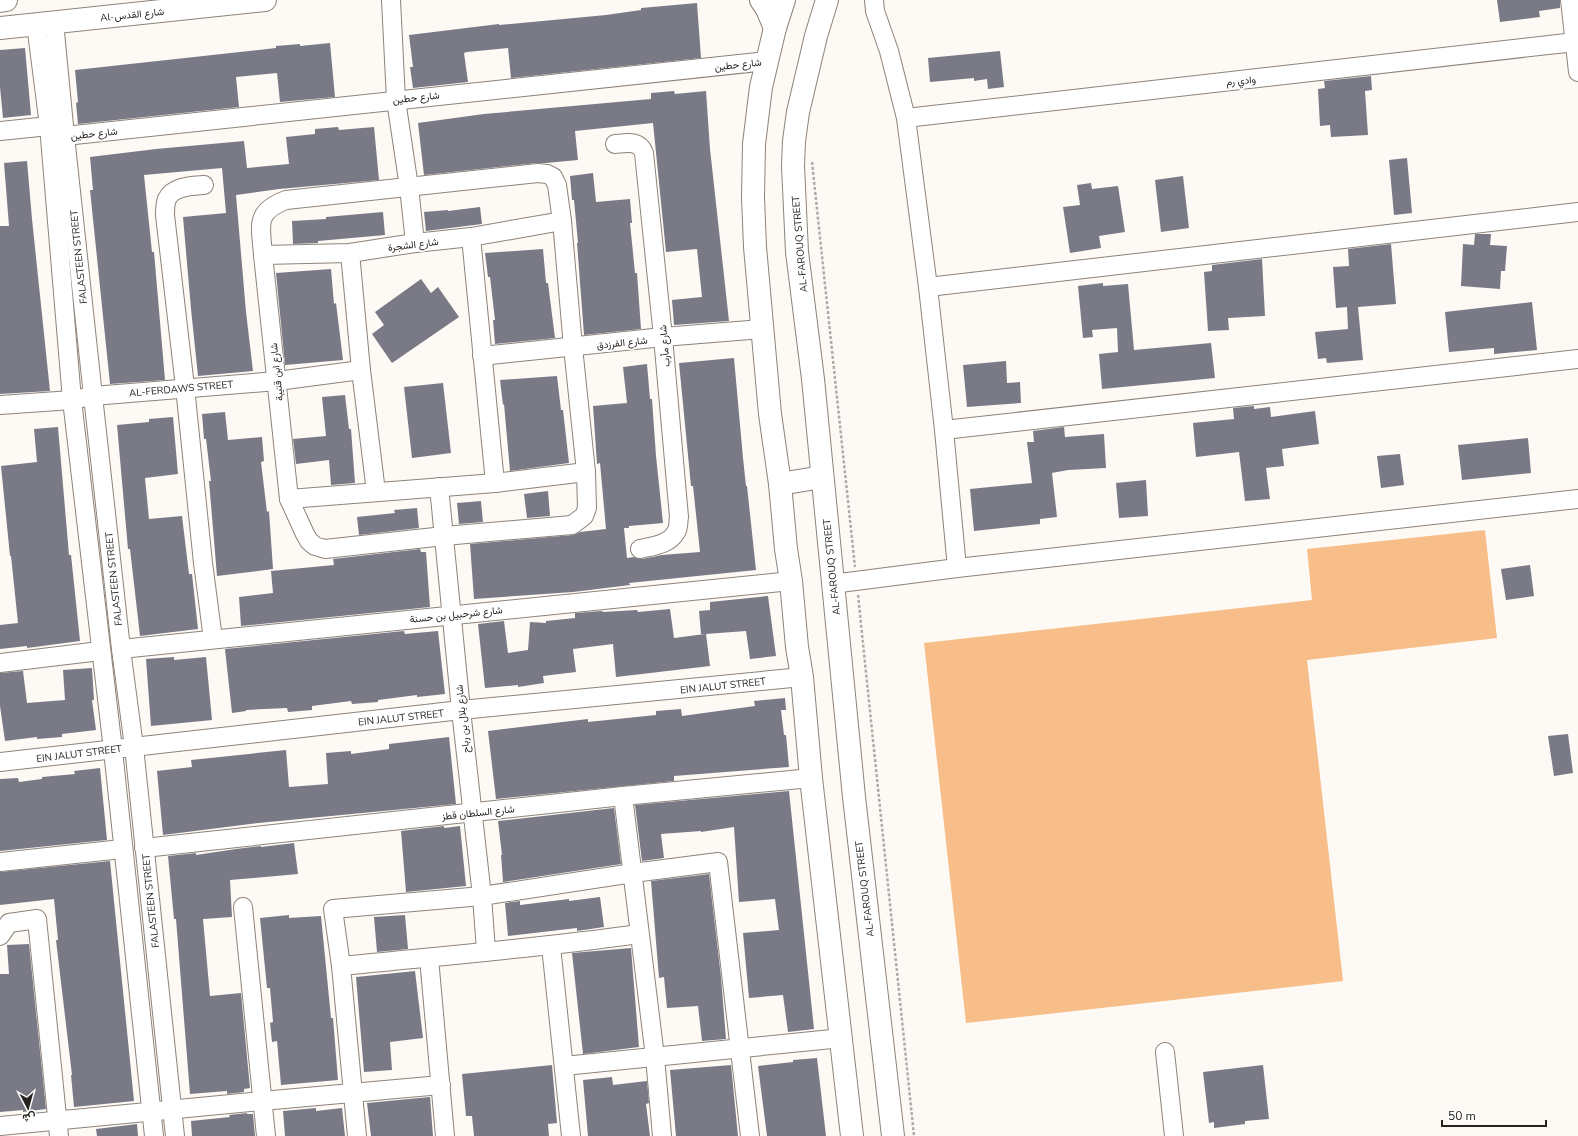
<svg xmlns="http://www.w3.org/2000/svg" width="1578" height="1136" font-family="'Nunito Sans',Vazirmatn,sans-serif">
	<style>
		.green { fill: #f8be89 }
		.building { fill: #7a7a87 }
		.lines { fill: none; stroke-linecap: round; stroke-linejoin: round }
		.minor-casing { stroke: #8d837a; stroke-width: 20 }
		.major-casing { stroke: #8d837a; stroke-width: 24 }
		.path { stroke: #afaba7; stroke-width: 2.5; stroke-dasharray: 3 2; stroke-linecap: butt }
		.minor { stroke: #fff; stroke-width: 18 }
		.major { stroke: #fff; stroke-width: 22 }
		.labels { text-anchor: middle; stroke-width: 3.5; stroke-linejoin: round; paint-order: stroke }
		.street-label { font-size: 10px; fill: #26221e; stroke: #fff }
	</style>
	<rect width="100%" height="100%" fill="#fdf9f5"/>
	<path class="green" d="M1485,530L1497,638L1307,660L1343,981L966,1023L924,643L1312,600L1307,549Z"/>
	<g class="building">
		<path d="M1497,0H1560V8L1539,11L1540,17L1500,22Z"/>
		<path d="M697,3L701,58L511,78L508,48L467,52L464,53L468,82L413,88L410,67H413L409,35L499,24V25L606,15L641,10V8Z"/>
		<path d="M330,43L335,97L280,102L277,73L236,77L239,107L78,124L76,103L78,102L75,70L276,48V46L300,44V46Z"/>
		<path d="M25,48L31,115L3,118L0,87V50Z"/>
		<path d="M1000,51L1004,87L988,89L987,79L974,81V78L930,82L928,58Z"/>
		<path d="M1371,76L1372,90L1365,91L1368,135L1331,137L1330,125L1320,126L1318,89L1325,88L1324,81Z"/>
		<path d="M674,91L675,94L706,91L710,149L729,321L674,325L672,300L702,297L697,249L666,252L653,123L575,131L578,160L546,163H537L424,175L418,123L484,114L651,99V93Z"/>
		<path d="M338,127L339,130L374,127L379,180L279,189L236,195L246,312L253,371L198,376L191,309L183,217L226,213L222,168L144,175L152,252H154L165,380L110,384L90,190H93L90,157L156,149L244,141L247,168L289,164L286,137L315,134V129Z"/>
		<path d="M1407,158L1412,213L1394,215L1389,160Z"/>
		<path d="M27,161L32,219L50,391L0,394V226H9L4,163Z"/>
		<path d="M593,173L596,202L630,199L632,223H630L635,273H637L641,329L584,335L577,243H578L574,200H572L570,176Z"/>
		<path d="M1183,176L1189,228L1161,232L1155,180Z"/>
		<path d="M1091,183L1092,189L1118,186L1125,232L1099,236L1101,248L1070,253L1063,207L1080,205L1077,185Z"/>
		<path d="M480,207L482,224L426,231L424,212L448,210V211Z"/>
		<path d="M383,212L385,235L318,241V243L293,244L292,221L326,219V217Z"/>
		<path d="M1475,234H1491L1490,245L1507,246L1505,271H1501L1500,289L1461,286L1463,244L1474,245Z"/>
		<path d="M1391,244L1396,304L1358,307L1363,360L1327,363L1326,358L1318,359L1315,332L1348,329L1347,307L1336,308L1333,267L1349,266L1348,249Z"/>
		<path d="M543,249L546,283H548L555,338L495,344L493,320H495L490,277H488L485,253Z"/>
		<path d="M1262,259L1265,316L1228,318L1229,330L1208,331L1204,272L1212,271V265Z"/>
		<path d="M331,269L334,304L336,303L343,360L285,365L276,273Z"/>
		<path d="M421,279L431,293L438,287L459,317L392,363L372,334L384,325L375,312Z"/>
		<path d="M1103,283V286L1128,284L1134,350L1211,343L1215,378L1102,389L1099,354L1118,352L1117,328L1092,330L1093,337L1083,338L1078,286Z"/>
		<path d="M1532,302L1537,350L1494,354V348L1449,352L1445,312Z"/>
		<path d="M734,358L743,458L746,486H747L756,570L629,583L630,585L573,592L474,599L470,544L573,535L580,532L606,529L600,463L597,464L593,406L627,403L623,367L647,364L650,399H652L656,456L663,523L629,526V528H624L627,558L634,557L642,559L662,555L700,552L693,486H691L679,363Z"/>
		<path d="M1006,361L1007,383L1020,382L1021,403L967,407L963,365Z"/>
		<path d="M557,376L561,410H563L569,463L510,471L504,404L503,405L500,380Z"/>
		<path d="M443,383L451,453L412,458L404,387Z"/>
		<path d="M345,395L349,429H351L355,483L331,485L329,460L296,464L293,439L326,436L322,397Z"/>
		<path d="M1254,406V409L1270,407L1271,417L1315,411L1319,444L1282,449L1284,466L1266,468L1270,499L1245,501L1239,452L1196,457L1193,423L1234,419L1233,408Z"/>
		<path d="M225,412L228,440L262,437L264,461L261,462L267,512L269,511L273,569L217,576L209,481H211L206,439H204L202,414Z"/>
		<path d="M173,417L178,474L145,478L149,519L182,516L189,574H192L198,629L140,636L130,549H128L117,425L149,422V419Z"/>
		<path d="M58,427L69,555H71L80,641L27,648V646L0,649V625L18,623L11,556H10L1,466L37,462L34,429Z"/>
		<path d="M1064,427L1065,437L1104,434L1106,468L1068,470L1052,473L1057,517L1040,519V524L974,531L970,489L1032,483L1027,442H1034L1033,431Z"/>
		<path d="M1528,438L1531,473L1462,480L1458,445Z"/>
		<path d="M1400,454L1404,485L1381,488L1377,456Z"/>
		<path d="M1146,480L1148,516L1119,518L1116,483Z"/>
		<path d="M548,491L550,516L527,518L524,494Z"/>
		<path d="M481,501L483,522L459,524L457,503Z"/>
		<path d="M417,508L419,528L359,535L357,517L395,513L394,510Z"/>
		<path d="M420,549L421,552H426L430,607L241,626L239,597L273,593L271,571L334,565L333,559Z"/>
		<path d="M1530,565L1534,596L1506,600L1501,569Z"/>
		<path d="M768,596L776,656L750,659L746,631L706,634L710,666L616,677L613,644L573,649L576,672L543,676L544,683L518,687V685L485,688L478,624L504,621L508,653L528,650L530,622L546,623V621L575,618V613L602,611L603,612L637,610L638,612L670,609L674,638L705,634H701L699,611L710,610V602Z"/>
		<path d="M404,631L405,634L438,631L445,694L417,697V695L378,700V702L352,704L351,701L312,706V710L288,712L287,708L246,710V711L232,713L225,649Z"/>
		<path d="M174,657V660L206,657L212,720L151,726L146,659Z"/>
		<path d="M92,668L94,700H92L96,730L62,734V737L37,739V737L5,741L0,706V673L23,671L27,703L65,700L63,670Z"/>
		<path d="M785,698L786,710H781L784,735H786L789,767L674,776V781L496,799L488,731L588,719V722L656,715V711L681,709L682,716L755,706L754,701Z"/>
		<path d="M1568,734L1573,773L1554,776L1548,736Z"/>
		<path d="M449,737L456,804L258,823L163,835L157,771L192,767L191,760L286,750L289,787L328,784L326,753L351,751V754L389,749V744Z"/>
		<path d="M100,768L107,840L0,851V779L18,778L19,782L42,779V777L75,774L74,771Z"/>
		<path d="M789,791L814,1029L788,1032L783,995L749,998L743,933L779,930L775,899L739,902L734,827L701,832V831L661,834L664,858L642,861L635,805Z"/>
		<path d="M614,808L621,864L503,882L501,855H502L498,821Z"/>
		<path d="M444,826V828L460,826L466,886L406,892L401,831Z"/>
		<path d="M294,843L298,874L230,880L232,917L203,919L210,996L241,993L250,1088L244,1089V1092L227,1094V1091L190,1094L176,919H174L168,856L196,853V855L236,849L261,846V847Z"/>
		<path d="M110,861L134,1101L74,1107L71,1075H72L56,940H58L54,899L0,905V872Z"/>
		<path d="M709,874L721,977L726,1039L702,1041L698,1006L667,1008L664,977L659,978L651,881Z"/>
		<path d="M600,897L604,927L577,931V928L508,936L505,903L520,901V905L569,899V901Z"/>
		<path d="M289,915V918L321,916L331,1018H333L338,1080L281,1085L277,1041L272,1042L270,1023L273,1022L270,988H267L260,918Z"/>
		<path d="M405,915L408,949L377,952L374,917Z"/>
		<path d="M29,944L46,1109L23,1112V1110L0,1112V974H9L7,945Z"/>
		<path d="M631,948L639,1047L583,1054L572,953Z"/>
		<path d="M415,971L423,1038L390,1042L392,1070L364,1072L356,977Z"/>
		<path d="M817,1058L826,1136H767L758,1066L793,1062V1060Z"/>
		<path d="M552,1065L557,1123L548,1124L549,1136H474L472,1116H466L462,1074Z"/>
		<path d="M731,1065L738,1136H676L670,1070Z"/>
		<path d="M1263,1065L1269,1119L1245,1121V1124L1214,1128V1122L1209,1123L1203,1072Z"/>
		<path d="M612,1077L613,1085L647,1081L649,1103L646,1104L650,1136H588L583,1080Z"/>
		<path d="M430,1097L433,1136H371L367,1103Z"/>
		<path d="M316,1108V1111L342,1108L345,1136H285L283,1111Z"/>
		<path d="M247,1113V1114H253L255,1136H192L191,1121L230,1117L229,1115Z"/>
		<path d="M137,1124L138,1136H97L96,1129Z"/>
	</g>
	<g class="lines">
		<defs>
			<g id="minor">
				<path d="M391,0L396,100L409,187L415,243"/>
				<path d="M874,0L875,11L889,51L906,118L928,287L944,430L957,568"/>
				<path d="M1570,0L1578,72"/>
				<path d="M54,22L65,136L93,396L121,649L134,747L175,1136"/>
				<path d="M36,24L49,126L72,400L113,750L154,1136"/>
				<path d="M906,118L1575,42"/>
				<path d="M0,131L49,126"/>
				<path d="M65,136L767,61"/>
				<path d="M615,144C627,143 639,140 644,153L663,337L679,517C678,521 679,529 676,532C669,545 652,546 640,549"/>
				<path d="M538,173L547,174L553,177L557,185L562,221L573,347L586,472L587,508L584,516L572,525L444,536L325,549L315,546L309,541L305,534L289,499L263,255C261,226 254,212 286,200Z"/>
				<path d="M204,185C192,186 173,186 167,199C165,204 165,211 165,215L185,387L203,563L213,639"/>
				<path d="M471,237L495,483"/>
				<path d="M350,253L361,370L376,492"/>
				<path d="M263,255L350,253L415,243L471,237L562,221"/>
				<path d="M928,287L1578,212"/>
				<path d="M482,356L663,337L762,329"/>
				<path d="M0,405L72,400L93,396L277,381L361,370"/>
				<path d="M944,430L1578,359"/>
				<path d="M439,487L461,710L482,896L486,951"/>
				<path d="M289,499L495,483L586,472"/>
				<path d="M832,584L957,568L1578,499"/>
				<path d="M121,649L791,581"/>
				<path d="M0,663L100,651"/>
				<path d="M0,762L461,710L802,677"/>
				<path d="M623,796L655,1057L662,1136"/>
				<path d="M144,848L623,796L811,778"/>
				<path d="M0,862L122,849"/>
				<path d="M243,907L266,1136"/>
				<path d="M0,936L9,923L37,919L59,1136"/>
				<path d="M551,946L571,1136"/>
				<path d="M429,958L445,1136"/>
				<path d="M341,966C441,956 540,948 639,934"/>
				<path d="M1165,1052L1174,1136"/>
				<path d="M564,1066L842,1038"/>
				<path d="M0,1126L262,1101L441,1085"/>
				<path d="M357,1136L341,966L333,909L482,896L633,873L718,862L750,1136"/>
			</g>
			<g id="major">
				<path d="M761,0L767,9L775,28"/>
				<path d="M784,0L775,28L761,87L754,144L753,197L755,247L770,414L780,484L786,549L791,581L797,647L802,677L811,778L852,1136"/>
				<path d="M827,0L816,36L798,112L794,141L793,166L797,252L813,379L854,797L893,1136"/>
				<path d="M0,1L6,0"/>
				<path d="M0,28L265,0"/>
				<path d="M780,484L822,477"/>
			</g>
		</defs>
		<use href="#minor" class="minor-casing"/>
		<use href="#major" class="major-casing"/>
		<g class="path">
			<path d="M812,162L855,567"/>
			<path d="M858,595L914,1136"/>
		</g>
		<use href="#minor" class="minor"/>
		<use href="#major" class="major"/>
	</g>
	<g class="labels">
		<g class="street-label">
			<text transform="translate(132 14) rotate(-6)" y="4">Al-شارع القدس</text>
			<text transform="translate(738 64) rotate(-6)" y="4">شارع حطين</text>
			<text transform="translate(1241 80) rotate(-6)" y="4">وادي رم</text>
			<text transform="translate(416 97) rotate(-6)" y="4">شارع حطين</text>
			<text transform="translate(94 133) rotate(-6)" y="4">شارع حطين</text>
			<text transform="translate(413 244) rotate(-7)" y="4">شارع الشجرة</text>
			<text transform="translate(799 244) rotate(-95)" y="4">AL-FAROUQ STREET</text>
			<text transform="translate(78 257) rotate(-96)" y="4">FALASTEEN STREET</text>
			<text transform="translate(622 342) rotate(-6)" y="4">شارع الفرزدق</text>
			<text transform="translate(664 346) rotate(-95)" y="4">شارع مأرب</text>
			<text transform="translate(276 372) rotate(-96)" y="4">شارع ابن قتيبة</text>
			<text transform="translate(181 388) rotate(-5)" y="4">AL-FERDAWS STREET</text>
			<text transform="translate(831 567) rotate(-96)" y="4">AL-FAROUQ STREET</text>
			<text transform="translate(113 579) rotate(-96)" y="4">FALASTEEN STREET</text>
			<text transform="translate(456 614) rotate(-6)" y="4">شارع شرحبيل بن حسنة</text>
			<text transform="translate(723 685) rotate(-6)" y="4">EIN JALUT STREET</text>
			<text transform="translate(401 717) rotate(-6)" y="4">EIN JALUT STREET</text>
			<text transform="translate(462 719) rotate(-96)" y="4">شارع بلال بن رباح</text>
			<text transform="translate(79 753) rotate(-7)" y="4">EIN JALUT STREET</text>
			<text transform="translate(478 812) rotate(-6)" y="4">شارع السلطان قطز</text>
			<text transform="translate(864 889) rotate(-97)" y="4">AL-FAROUQ STREET</text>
			<text transform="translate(150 901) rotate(-96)" y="4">FALASTEEN STREET</text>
		</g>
	</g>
	<g transform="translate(28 1108) rotate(174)" stroke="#ffffff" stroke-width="3" paint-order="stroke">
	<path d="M0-3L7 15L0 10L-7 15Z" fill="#26221e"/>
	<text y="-6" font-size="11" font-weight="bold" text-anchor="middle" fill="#26221e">ش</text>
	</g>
	<path d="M1442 1120v6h104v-6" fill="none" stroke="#26221e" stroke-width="2"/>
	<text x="1448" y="1120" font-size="12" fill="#26221e" stroke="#ffffff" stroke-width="3" paint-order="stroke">50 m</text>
</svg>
